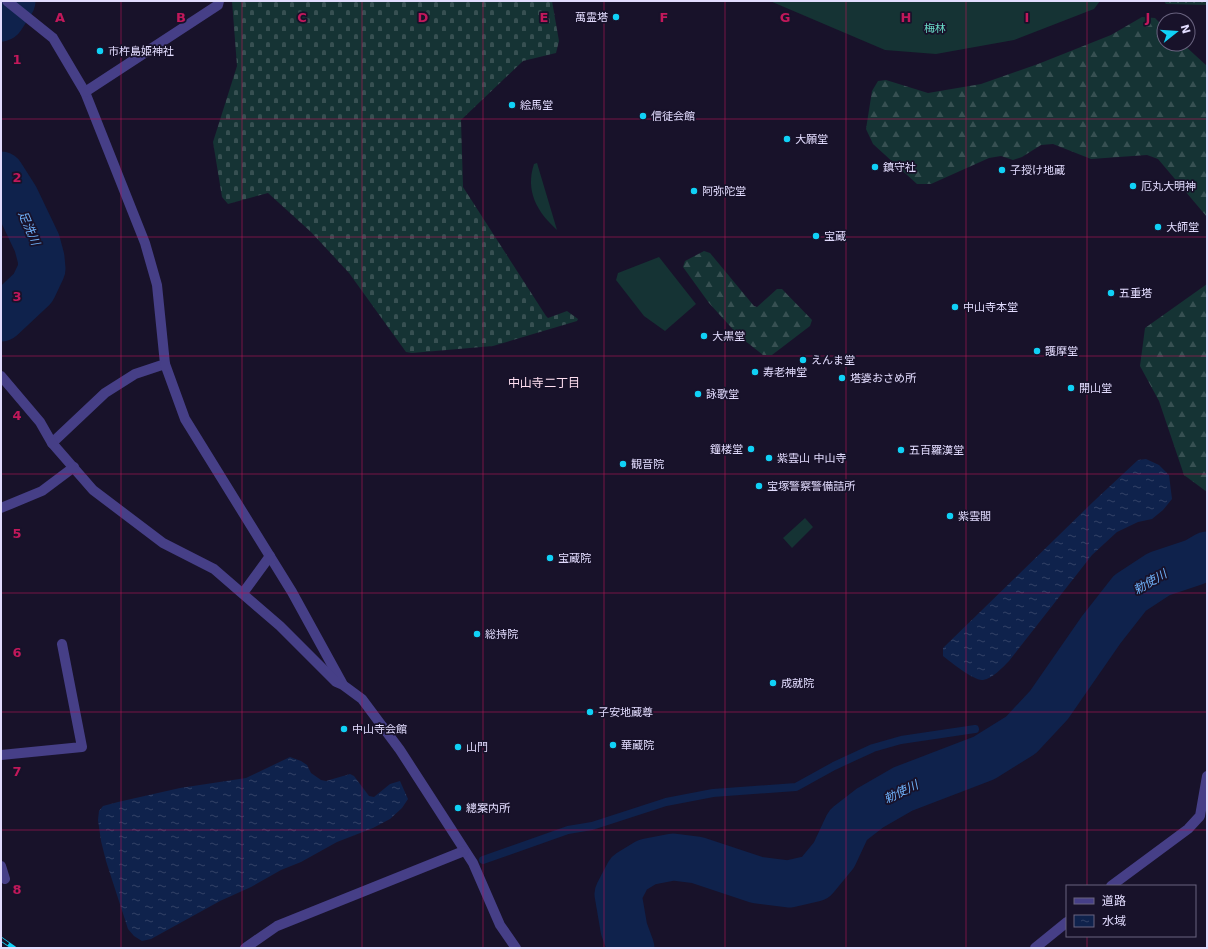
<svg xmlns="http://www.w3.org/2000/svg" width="1208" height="949" font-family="'DejaVu Sans','Noto Sans JP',sans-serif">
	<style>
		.grass { fill: url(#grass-dots) }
		.forest { fill: url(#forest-firs) }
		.cemetery { fill: url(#cemetery-stones) }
		.garden { fill: #153334 }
		.water { fill: url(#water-ripples) }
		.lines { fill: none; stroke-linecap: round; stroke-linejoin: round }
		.stream { stroke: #0f224c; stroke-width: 8 }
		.river { stroke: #0f224c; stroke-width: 47 }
		.minor { stroke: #463f87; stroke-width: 10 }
		.rail-casing { stroke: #10d1f6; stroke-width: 4.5 }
		.rail { stroke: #18122a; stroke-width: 3; stroke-dasharray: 9; stroke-linecap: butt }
		.grid { fill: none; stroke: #c2185b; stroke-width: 1; stroke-opacity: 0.55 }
		.poi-dot { fill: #10d1f6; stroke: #18122a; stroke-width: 1.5 }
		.labels { text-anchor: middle; stroke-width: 3.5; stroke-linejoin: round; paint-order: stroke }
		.poi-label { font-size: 11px; fill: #e2dcfe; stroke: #18122a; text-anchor: start }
		.park-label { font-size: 11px; fill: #6adcc7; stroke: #18122a }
		.water-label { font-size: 12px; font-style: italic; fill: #6fb1f9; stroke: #18122a }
		.neighbourhood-label { font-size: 12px; fill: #fedef0; stroke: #18122a }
		.grid-label { font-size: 13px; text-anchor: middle; font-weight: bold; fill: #c2185b; stroke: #18122a; stroke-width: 3.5; stroke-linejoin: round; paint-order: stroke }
	</style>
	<defs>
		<pattern id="grass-dots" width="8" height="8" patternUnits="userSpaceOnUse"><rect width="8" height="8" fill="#153334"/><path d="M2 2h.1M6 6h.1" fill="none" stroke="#375052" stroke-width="1.8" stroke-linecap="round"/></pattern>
		<pattern id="forest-firs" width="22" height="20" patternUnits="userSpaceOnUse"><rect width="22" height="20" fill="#153334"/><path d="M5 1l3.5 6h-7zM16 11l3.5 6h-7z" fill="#375052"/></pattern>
		<pattern id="cemetery-stones" width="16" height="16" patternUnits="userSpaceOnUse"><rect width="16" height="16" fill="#153334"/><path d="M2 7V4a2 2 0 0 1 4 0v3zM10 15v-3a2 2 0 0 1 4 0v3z" fill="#375052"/></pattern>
		<pattern id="water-ripples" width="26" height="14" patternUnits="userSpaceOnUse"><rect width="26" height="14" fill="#0f224c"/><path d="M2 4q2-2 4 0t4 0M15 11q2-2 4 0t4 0" fill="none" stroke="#324267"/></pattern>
	</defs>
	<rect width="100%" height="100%" fill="#18122a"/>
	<path class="grass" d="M1164,1H1207V5L1166,4Z"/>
	<g class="forest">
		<path d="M1142,17L1155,18L1164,27V44H1183L1207,66V217L1158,159L1147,155L1091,159L1053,144L1041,145L1022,157L1013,160L1001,156L989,158L931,184H917L873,144L866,129L872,91L878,81L886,80L928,93L981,84L1038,64L1111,35Z"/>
		<path d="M704,251L710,253L754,306L757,307L777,289H782L812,320L810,326L772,355H763L739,336L709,303L683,267L685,261Z"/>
		<path d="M1207,284V492L1184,475L1159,401L1140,366L1145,328Z"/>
	</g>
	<path class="cemetery" d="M232,1H552L559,41L556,53L523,61L461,120L463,187L546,316L548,318L567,311L578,319L577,321L493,346L412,353L406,352L349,273L311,232L268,193L228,204L222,197L213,142L237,66Z"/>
	<g class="garden">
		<path d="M770,1H1100L1094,9L1014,40L936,54L885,50Z"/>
		<path d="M537,163L557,230C537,212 525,191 534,164Z"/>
		<path d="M659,257L696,304L665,331L644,316L616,280L618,273Z"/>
		<path d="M805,518L813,527L792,548L783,538Z"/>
	</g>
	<g class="water">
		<path d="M1146,459L1159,465L1169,475L1172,499L1163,510L1152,519L1138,522L1117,532L1092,555L1009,661C1002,668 993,678 983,680C974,681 951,662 943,656V648L1094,501L1138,460Z"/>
		<path d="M290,757L301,761L307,765L311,773L321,780L326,781L350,774L354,776L369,796L374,797L390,784L400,781L408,799L402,808L390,819L373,828L337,842L301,862L281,870L251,887L220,901L151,939L142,941L134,936L128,929L106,861L101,841L98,820L99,811L103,806L118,802L180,788L246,778Z"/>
	</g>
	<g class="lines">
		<path class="stream" d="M483,860L568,830L592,826L666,802L713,793L796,787L834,766L873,748L901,740L975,729"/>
		<g class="river">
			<path d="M1,18L12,1"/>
			<path d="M1,175L15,197L37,243L41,258L42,269L33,288L1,318"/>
			<path d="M631,948L624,929L618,894L629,873L647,862L673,857L697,860L757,880L789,884L815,878L834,855L848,825L870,808L903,789L984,758L1021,735L1049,705L1101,630L1130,593L1159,574L1195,562L1207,555"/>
		</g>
		<g class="minor">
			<path d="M7,1L53,38L85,92L145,243L157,285L165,364L135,374L105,393L52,443"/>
			<path d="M85,92L218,5L219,1"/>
			<path d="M165,364L185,419L292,592L342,683"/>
			<path d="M1,376L40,422L52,443L93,490L163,543L214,569L280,626L336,682L343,685L362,699L400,750L473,863L500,925L516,948"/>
			<path d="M1,508L42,491L74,467"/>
			<path d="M243,593L270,556"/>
			<path d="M1,755L82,747L62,644"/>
			<path d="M1,866L5,879"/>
			<path d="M1111,886L1188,829L1200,816L1207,776"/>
			<path d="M245,948L277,926L464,851"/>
			<path d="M1035,948L1067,922"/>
		</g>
		<defs>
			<path id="rail" d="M1,939L14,948"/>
		</defs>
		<use href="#rail" class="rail-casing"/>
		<use href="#rail" class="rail"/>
	</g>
	<path class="grid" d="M121,1V948M242,1V948M362,1V948M483,1V948M604,1V948M725,1V948M846,1V948M966,1V948M1087,1V886M1,119H1207M1,237H1207M1,356H1207M1,474H1207M1,593H1207M1,712H1207M1,830H1207M1087,936V948"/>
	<g class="poi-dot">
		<circle cx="616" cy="17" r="4"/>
		<circle cx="100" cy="51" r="4"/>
		<circle cx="512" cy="105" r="4"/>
		<circle cx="643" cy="116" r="4"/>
		<circle cx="787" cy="139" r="4"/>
		<circle cx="875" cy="167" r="4"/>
		<circle cx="1002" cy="170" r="4"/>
		<circle cx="1133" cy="186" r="4"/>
		<circle cx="694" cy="191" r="4"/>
		<circle cx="1158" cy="227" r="4"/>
		<circle cx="816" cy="236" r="4"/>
		<circle cx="1111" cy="293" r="4"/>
		<circle cx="955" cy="307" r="4"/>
		<circle cx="704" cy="336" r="4"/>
		<circle cx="1037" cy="351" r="4"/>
		<circle cx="803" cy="360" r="4"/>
		<circle cx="755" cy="372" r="4"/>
		<circle cx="842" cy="378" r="4"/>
		<circle cx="1071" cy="388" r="4"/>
		<circle cx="698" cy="394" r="4"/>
		<circle cx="751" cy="449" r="4"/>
		<circle cx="901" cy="450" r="4"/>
		<circle cx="769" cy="458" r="4"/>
		<circle cx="623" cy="464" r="4"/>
		<circle cx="759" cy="486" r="4"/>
		<circle cx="950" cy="516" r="4"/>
		<circle cx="550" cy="558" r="4"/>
		<circle cx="477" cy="634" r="4"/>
		<circle cx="773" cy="683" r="4"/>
		<circle cx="590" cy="712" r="4"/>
		<circle cx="344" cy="729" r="4"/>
		<circle cx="613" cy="745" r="4"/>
		<circle cx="458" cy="747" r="4"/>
		<circle cx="458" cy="808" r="4"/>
	</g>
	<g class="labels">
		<g class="poi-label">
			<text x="608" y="21" text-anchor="end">萬霊塔</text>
			<text x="108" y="55">市杵島姫神社</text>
			<text x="520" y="109">絵馬堂</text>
			<text x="651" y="120">信徒会館</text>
			<text x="795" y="143">大願堂</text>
			<text x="883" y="171">鎮守社</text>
			<text x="1010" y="174">子授け地蔵</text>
			<text x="1141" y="190">厄丸大明神</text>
			<text x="702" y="195">阿弥陀堂</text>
			<text x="1166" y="231">大師堂</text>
			<text x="824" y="240">宝蔵</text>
			<text x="1119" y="297">五重塔</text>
			<text x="963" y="311">中山寺本堂</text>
			<text x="712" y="340">大黒堂</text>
			<text x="1045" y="355">護摩堂</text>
			<text x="811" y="364">えんま堂</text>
			<text x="763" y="376">寿老神堂</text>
			<text x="850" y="382">塔婆おさめ所</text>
			<text x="1079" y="392">開山堂</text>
			<text x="706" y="398">詠歌堂</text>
			<text x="743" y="453" text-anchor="end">鐘楼堂</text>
			<text x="909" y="454">五百羅漢堂</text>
			<text x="777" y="462">紫雲山 中山寺</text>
			<text x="631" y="468">観音院</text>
			<text x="767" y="490">宝塚警察警備詰所</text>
			<text x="958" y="520">紫雲閣</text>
			<text x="558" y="562">宝蔵院</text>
			<text x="485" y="638">総持院</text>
			<text x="781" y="687">成就院</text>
			<text x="598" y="716">子安地蔵尊</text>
			<text x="352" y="733">中山寺会館</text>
			<text x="621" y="749">華蔵院</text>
			<text x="466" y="751">山門</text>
			<text x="466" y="812">總案内所</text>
		</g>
		<g class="park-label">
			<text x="935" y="32">梅林</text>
		</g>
		<g class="water-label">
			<text transform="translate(29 228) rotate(67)" y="4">足洗川</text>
			<text transform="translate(1150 582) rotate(-30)" y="4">勅使川</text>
			<text transform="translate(901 792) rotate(-26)" y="4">勅使川</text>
		</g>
		<g class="neighbourhood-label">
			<text x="544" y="387">中山寺二丁目</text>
		</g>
	</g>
	<g class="grid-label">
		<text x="60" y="22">A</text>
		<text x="181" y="22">B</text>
		<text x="302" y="22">C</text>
		<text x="423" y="22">D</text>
		<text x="544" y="22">E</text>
		<text x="664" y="22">F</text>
		<text x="785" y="22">G</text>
		<text x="906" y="22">H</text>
		<text x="1027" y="22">I</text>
		<text x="1148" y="22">J</text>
		<text x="17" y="64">1</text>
		<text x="17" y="182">2</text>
		<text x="17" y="301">3</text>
		<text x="17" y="420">4</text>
		<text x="17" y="538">5</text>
		<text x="17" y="657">6</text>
		<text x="17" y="776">7</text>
		<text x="17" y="894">8</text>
	</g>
	<rect width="1208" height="949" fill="none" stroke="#e2dcfe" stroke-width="4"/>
	<rect x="1066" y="885" width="130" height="52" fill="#18122a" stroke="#69637f"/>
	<rect x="1074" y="898" width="20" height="6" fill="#463f87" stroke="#69637f"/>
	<text x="1102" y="905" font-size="12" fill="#e2dcfe">道路</text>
	<rect x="1074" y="915" width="20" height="12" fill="url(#water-ripples)" stroke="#69637f"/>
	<text x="1102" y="925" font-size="12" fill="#e2dcfe">水域</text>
	<g transform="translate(1176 32) rotate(73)"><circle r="19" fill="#18122a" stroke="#69637f"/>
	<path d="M0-3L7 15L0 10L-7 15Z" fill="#10d1f6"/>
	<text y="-6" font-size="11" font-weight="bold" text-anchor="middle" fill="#e2dcfe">N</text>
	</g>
</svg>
